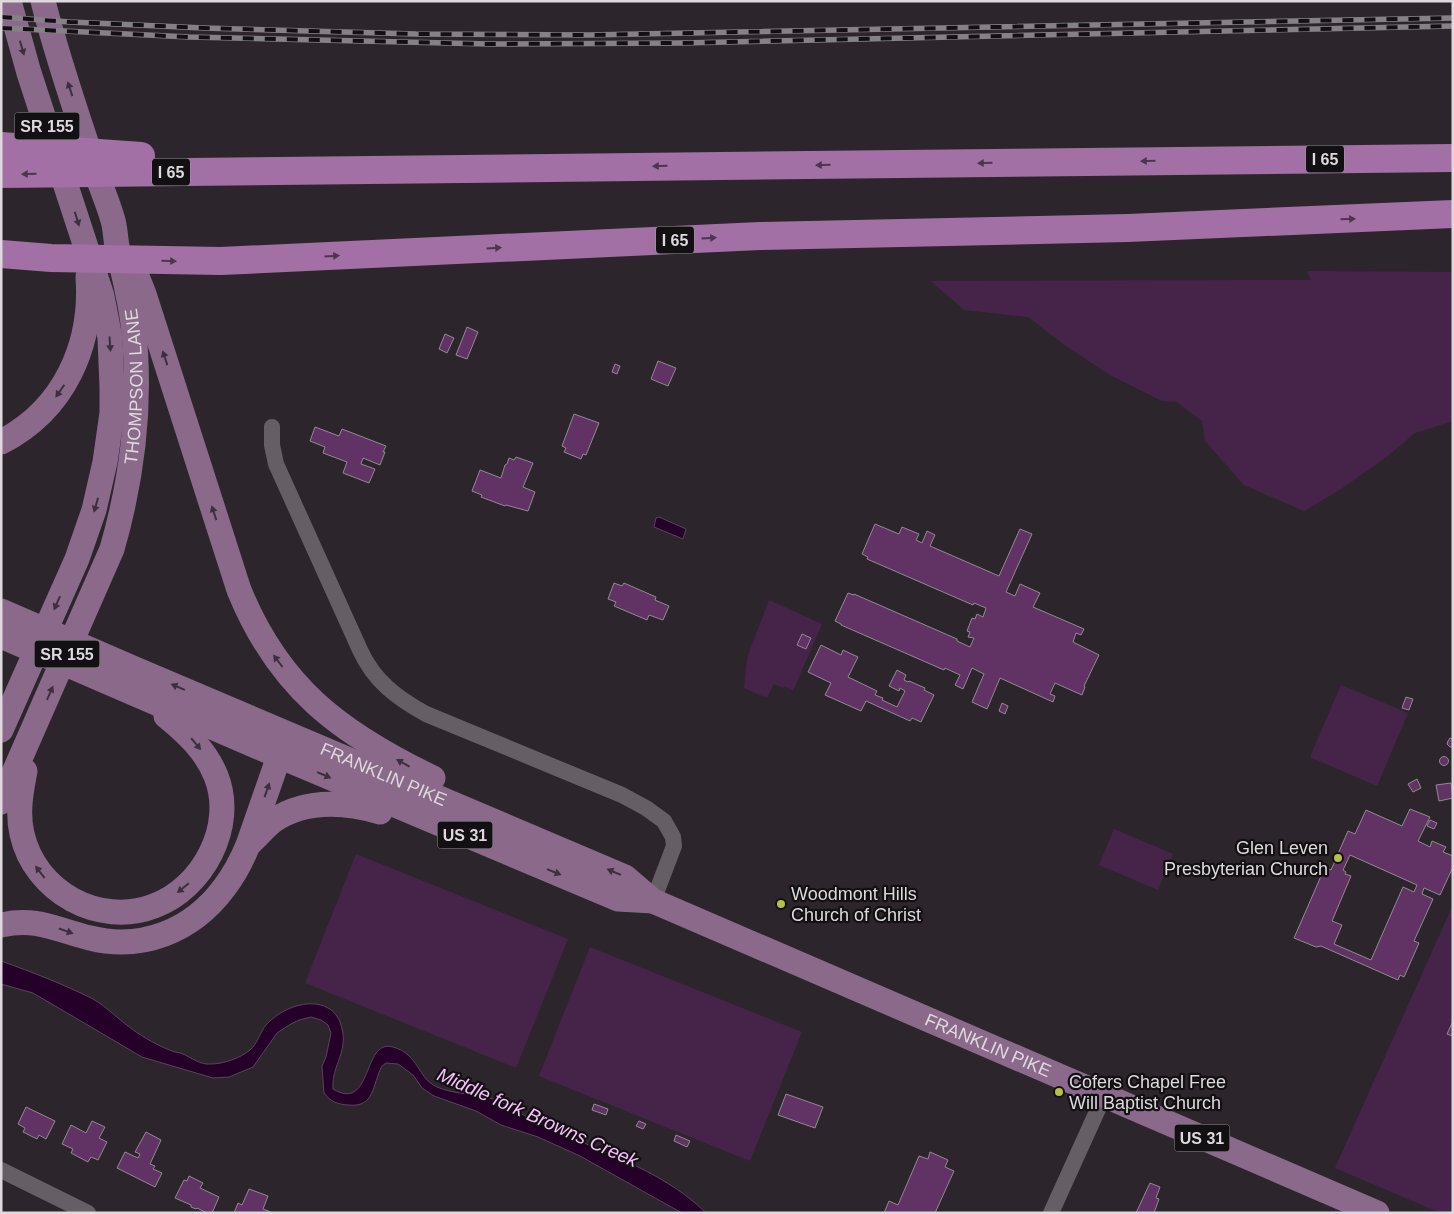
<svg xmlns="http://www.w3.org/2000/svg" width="1454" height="1214" font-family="Helvetica,sans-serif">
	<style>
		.green { fill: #462449 }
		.water { fill: #250029; stroke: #5c415f }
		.building { fill: #613365; stroke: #918a91; fill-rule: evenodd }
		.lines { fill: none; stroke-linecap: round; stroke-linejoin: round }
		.minor { stroke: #655f65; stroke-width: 16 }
		.primary { stroke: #8a698b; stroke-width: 25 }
		.motorway { stroke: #a270a5; stroke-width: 28 }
		.rail-casing { stroke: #868186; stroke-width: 5.5 }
		.rail { stroke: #131013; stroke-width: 4; stroke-dasharray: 11; stroke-linecap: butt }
		.oneway { fill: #3d2f3d }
		.oneway2 { fill: #4c364d }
		.poi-dot { fill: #b6c149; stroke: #131013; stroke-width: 2 }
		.labels { text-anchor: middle; stroke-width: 4.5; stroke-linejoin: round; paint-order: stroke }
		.shield { fill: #131013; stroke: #a09da0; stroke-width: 1 }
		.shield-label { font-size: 16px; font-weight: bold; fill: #ddd9dd }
		.street-label { font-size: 18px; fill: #ddd9dd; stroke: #131013 }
		.poi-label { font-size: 18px; fill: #ddd9dd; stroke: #131013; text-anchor: start }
		.water-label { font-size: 19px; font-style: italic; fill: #f9c0fd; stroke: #131013 }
	</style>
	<rect width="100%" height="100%" fill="#2c262c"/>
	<g class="green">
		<path d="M1307,271L1453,272V421L1415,433L1385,458L1341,489L1304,511L1244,485L1205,441L1202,421L1177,402L1162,401L1110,375L1066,346L1028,317L964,310L931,281L1311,280Z"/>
		<path d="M769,600L822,624L793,691L785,686L783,688L774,684L767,698L744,688L747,658Z"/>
		<path d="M1341,685L1408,713L1377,786L1310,757Z"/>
		<path d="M1114,829L1173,854L1158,890L1099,865Z"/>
		<path d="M356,854L568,939L516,1068L305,983Z"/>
		<path d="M1453,905V1213H1441L1335,1168Z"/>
		<path d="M590,947L802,1032L750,1161L539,1076Z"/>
	</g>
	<g class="water">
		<path d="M659,517L686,529L683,539L654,527L656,518Z"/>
		<path d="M1,961C32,972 63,984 93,999C107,1007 119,1020 132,1029C144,1038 159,1046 172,1051C176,1053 180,1052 183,1054C192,1058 200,1065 211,1064C223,1064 241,1058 250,1050C258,1043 260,1032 266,1025C280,1009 309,997 328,1008C334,1011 338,1017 340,1022C351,1051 331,1064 333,1089C373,1113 362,1038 393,1047C419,1054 417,1078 437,1087C455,1095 477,1093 496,1100C509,1105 520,1114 533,1120C590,1149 660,1167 706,1213H682L580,1156L538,1137L501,1125L476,1111L434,1096L422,1088L413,1075L398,1064L386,1063L382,1066C372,1085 375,1108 348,1105C337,1104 331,1102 324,1093L322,1066L326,1057L331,1033L328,1025L321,1020L311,1017L299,1020L289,1025L277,1033L253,1067L229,1077L213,1078L142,1057L33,993L1,984Z"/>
	</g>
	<g class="building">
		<path d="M467,327L478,332L467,359L456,355Z"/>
		<path d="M445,334L454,338L447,353L439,349Z"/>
		<path d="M658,361L676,368L668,386L651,379Z"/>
		<path d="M615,364L620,366L617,374L612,372Z"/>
		<path d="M574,414L599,423L586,455L583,454L581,459L564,452L566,448L562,446Z"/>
		<path d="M315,427L339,436L342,429L386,446L383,452H385L380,465L363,458L361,464L375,469L369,483L343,473L347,462L323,453L325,447L310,441Z"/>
		<path d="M516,457L533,463L523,487L535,492L528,511L506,505L505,506L481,497L482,495L472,491L480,470L501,478L505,465L507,464L509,458L514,460Z"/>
		<path d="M875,524L899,534L902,527L919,534L916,540L922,543L927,531L935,535L930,546L999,576L1020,529L1032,534L1006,592L1015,596L1020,584L1040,593L1033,607L1084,629L1081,635L1076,633L1073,642L1099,655L1084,686L1085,687L1082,695L1055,683L1050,694L1055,696L1053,702L1000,678L987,709L972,702L984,674L972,668L963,689L955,685L960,675L945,668L944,670L841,625V624L835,621L848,593L854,595V594L957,639V641L970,647L974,638L968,637L970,632L967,631L972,618L975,619L977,614L983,617L986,608L974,603L973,605L867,559L868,557L862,554Z"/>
		<path d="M614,583L622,586L624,583L656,597L655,600L669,606L663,620L649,615L647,620L614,606L616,602L608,599Z"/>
		<path d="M802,634L811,638L806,649L797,645Z"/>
		<path d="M821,645L841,655L843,650L858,657L848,677L877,691L875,695L883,698L882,700L897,707L905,691L900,688L899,691L889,686L897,670L906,675L904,680L908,682L909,681L925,688L924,690L934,695L921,722L912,718L910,721L866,701L861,711L825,695L831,683L808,672Z"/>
		<path d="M1406,697L1413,699L1409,710L1402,708Z"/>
		<path d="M1002,703L1008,706L1005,714L999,711Z"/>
		<path d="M1450,738L1453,739V747H1450L1447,744L1448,741Z"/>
		<circle cx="1444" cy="761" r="4.5"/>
		<path d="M1417,779L1421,788L1413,792L1408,784Z"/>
		<path d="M1451,783L1453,798L1439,801L1436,785Z"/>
		<path d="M1410,809L1430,817L1418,841L1430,847L1432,841L1446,847L1443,852L1453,856V867L1440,895L1424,888L1422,894L1433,899L1414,941L1419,943L1404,977L1400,975L1398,980L1321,946L1316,947L1294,938L1325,867L1331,870L1348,831L1355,834L1366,810L1402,826ZM1350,855L1417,885L1414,892L1403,887L1371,960L1334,944L1342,925L1332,921L1351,876L1345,874L1346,872L1343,870Z"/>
		<path d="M1430,820L1437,823L1434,829L1427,826Z"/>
		<path d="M1453,1021V1036L1447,1034Z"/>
		<path d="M786,1094L823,1107L815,1128L778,1115Z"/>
		<path d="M594,1104L608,1109L606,1115L592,1110Z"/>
		<path d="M26,1107L55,1121L46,1139L39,1135L37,1139L23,1132L25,1128L18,1124Z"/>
		<path d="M92,1121L105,1127L99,1138L107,1142L98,1160L91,1157L88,1162L71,1153L73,1149L62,1144L71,1125L86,1133Z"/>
		<path d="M639,1121L646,1124L643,1129L636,1126Z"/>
		<path d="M146,1132L161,1140L150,1164L155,1166L153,1169L162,1173L155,1187L117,1168L125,1152L138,1158L140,1154L135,1152Z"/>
		<path d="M676,1135L690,1141L687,1147L674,1141Z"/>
		<path d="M930,1152L948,1160L945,1167L954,1171L935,1213H884L889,1201L898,1205L919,1156L928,1159Z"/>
		<path d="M189,1176L203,1183L200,1188L219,1197L212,1213H207L197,1208L196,1209L191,1207V1205L175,1198L184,1180L187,1181Z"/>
		<path d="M1150,1183L1160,1187L1156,1198L1159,1199L1154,1213H1136Z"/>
		<path d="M249,1189L268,1196L263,1209L273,1213H234L238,1203L242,1205Z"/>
	</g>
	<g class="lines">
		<g class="minor">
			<path d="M272,427V445L276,464L360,650C374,681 397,698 426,714L622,795L646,808L664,821L673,837L674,846L653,901"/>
			<path d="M1,1170L88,1213"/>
			<path d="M1051,1213L1104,1096"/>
		</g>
		<g class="primary">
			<path d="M136,274L144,294L239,590C279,688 340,733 433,778"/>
			<path d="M1,442C64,410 93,345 88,277"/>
			<path id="s1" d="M1,611L135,669L625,877L653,901L1377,1213"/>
			<path d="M1,636L279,756L618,899L653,901"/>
			<path d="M1,730L77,559L94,510L105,462L112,413V387L110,338L102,296L29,73L9,1"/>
			<path d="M25,771C21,792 17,813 22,834C35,892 99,927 154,906C203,888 236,826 216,776C206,751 187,733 166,716"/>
			<path id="s2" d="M1,802L112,549C133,476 142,400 133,324C130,299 124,275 118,251C115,240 116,228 112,217C108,204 103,191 98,178C79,120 58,61 43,1"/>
			<path d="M250,843C258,836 265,827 273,821C305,799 345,802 380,812"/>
			<path d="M1,925C38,917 56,930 90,938C142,951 192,931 224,888C234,875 242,860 248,845L284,742"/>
		</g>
		<g class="motorway">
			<path d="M1,146L141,156"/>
			<path d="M1,174L1453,158"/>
			<path d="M1,254L51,258L221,261L760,236L1128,228L1453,214"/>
		</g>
		<defs>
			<g id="rail">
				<path d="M1,17L70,22L204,28L416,34L589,35L1453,18"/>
				<path d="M1,28L189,37L489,44L681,43L1453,26"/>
			</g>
		</defs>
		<use href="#rail" class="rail-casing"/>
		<use href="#rail" class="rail"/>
	</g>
	<defs><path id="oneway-solid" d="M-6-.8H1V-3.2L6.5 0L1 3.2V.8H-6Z" transform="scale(1.25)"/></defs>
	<g class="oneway">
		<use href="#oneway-solid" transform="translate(22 48) rotate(74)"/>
		<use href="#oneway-solid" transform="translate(70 89) rotate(-108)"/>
		<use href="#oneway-solid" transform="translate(77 219) rotate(73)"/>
		<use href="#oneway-solid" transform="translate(110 344) rotate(86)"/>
		<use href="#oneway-solid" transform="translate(165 358) rotate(-108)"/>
		<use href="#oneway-solid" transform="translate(60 391) rotate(125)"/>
		<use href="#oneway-solid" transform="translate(96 505) rotate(106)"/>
		<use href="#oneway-solid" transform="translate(214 513) rotate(-108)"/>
		<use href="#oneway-solid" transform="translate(57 603) rotate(114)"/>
		<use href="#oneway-solid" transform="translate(278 661) rotate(-127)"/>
		<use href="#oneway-solid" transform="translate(178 687) rotate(-157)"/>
		<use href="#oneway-solid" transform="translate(50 693) rotate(-66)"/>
		<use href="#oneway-solid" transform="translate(196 744) rotate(50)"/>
		<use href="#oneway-solid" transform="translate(403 763) rotate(-151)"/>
		<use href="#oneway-solid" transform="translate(324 775) rotate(23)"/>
		<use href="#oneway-solid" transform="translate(267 790) rotate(-71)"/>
		<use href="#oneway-solid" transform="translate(40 872) rotate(-128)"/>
		<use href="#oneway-solid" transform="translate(554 872) rotate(22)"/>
		<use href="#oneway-solid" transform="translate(614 872) rotate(-157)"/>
		<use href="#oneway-solid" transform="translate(183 888) rotate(141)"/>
		<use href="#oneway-solid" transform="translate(66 931) rotate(19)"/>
	</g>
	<g class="oneway2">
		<use href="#oneway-solid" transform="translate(1148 161) rotate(179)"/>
		<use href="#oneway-solid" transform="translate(985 163) rotate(179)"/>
		<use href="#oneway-solid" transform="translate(823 165) rotate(179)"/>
		<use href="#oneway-solid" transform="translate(660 166) rotate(179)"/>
		<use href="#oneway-solid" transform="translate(29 174) rotate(179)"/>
		<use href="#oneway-solid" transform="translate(1348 219) rotate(-2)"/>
		<use href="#oneway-solid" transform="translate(709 238) rotate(-3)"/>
		<use href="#oneway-solid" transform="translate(494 248) rotate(-3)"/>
		<use href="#oneway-solid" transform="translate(332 256) rotate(-3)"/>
		<use href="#oneway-solid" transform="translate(169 261) rotate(1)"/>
	</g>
	<g class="poi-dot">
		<circle cx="1338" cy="858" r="5"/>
		<circle cx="781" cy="904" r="5"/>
		<circle cx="1059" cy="1092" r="5"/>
	</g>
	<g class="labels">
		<g class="shield">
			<rect x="14.5" y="112.5" width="65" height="27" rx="4"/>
			<rect x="1306" y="145.5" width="38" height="27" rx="4"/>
			<rect x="152" y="158.5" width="38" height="27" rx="4"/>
			<rect x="656" y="226.5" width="38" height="27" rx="4"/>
			<rect x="34.5" y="640.5" width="65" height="27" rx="4"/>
			<rect x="437.5" y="821.5" width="55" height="27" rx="4"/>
			<rect x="1174.5" y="1124.5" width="55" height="27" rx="4"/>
		</g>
		<g class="shield-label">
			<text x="47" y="132">SR 155</text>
			<text x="1325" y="165">I 65</text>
			<text x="171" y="178">I 65</text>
			<text x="675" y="246">I 65</text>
			<text x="67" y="660">SR 155</text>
			<text x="465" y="841">US 31</text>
			<text x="1202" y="1144">US 31</text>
		</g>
		<g class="street-label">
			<text dy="6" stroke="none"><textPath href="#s2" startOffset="441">THOMPSON LANE</textPath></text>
			<text dy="6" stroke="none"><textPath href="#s1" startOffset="416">FRANKLIN PIKE</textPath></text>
			<text dy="6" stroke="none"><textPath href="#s1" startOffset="1080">FRANKLIN PIKE</textPath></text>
		</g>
		<g class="poi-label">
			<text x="1328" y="854" text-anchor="end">Glen Leven<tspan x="1328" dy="21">Presbyterian Church</tspan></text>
			<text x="791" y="900">Woodmont Hills<tspan x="791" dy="21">Church of Christ</tspan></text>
			<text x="1069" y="1088">Cofers Chapel Free<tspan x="1069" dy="21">Will Baptist Church</tspan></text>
		</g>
		<g class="water-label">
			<text transform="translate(538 1117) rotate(24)" y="7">Middle fork Browns Creek</text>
		</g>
	</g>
	<rect width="1454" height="1214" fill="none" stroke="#ddd9dd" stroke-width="5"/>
</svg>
